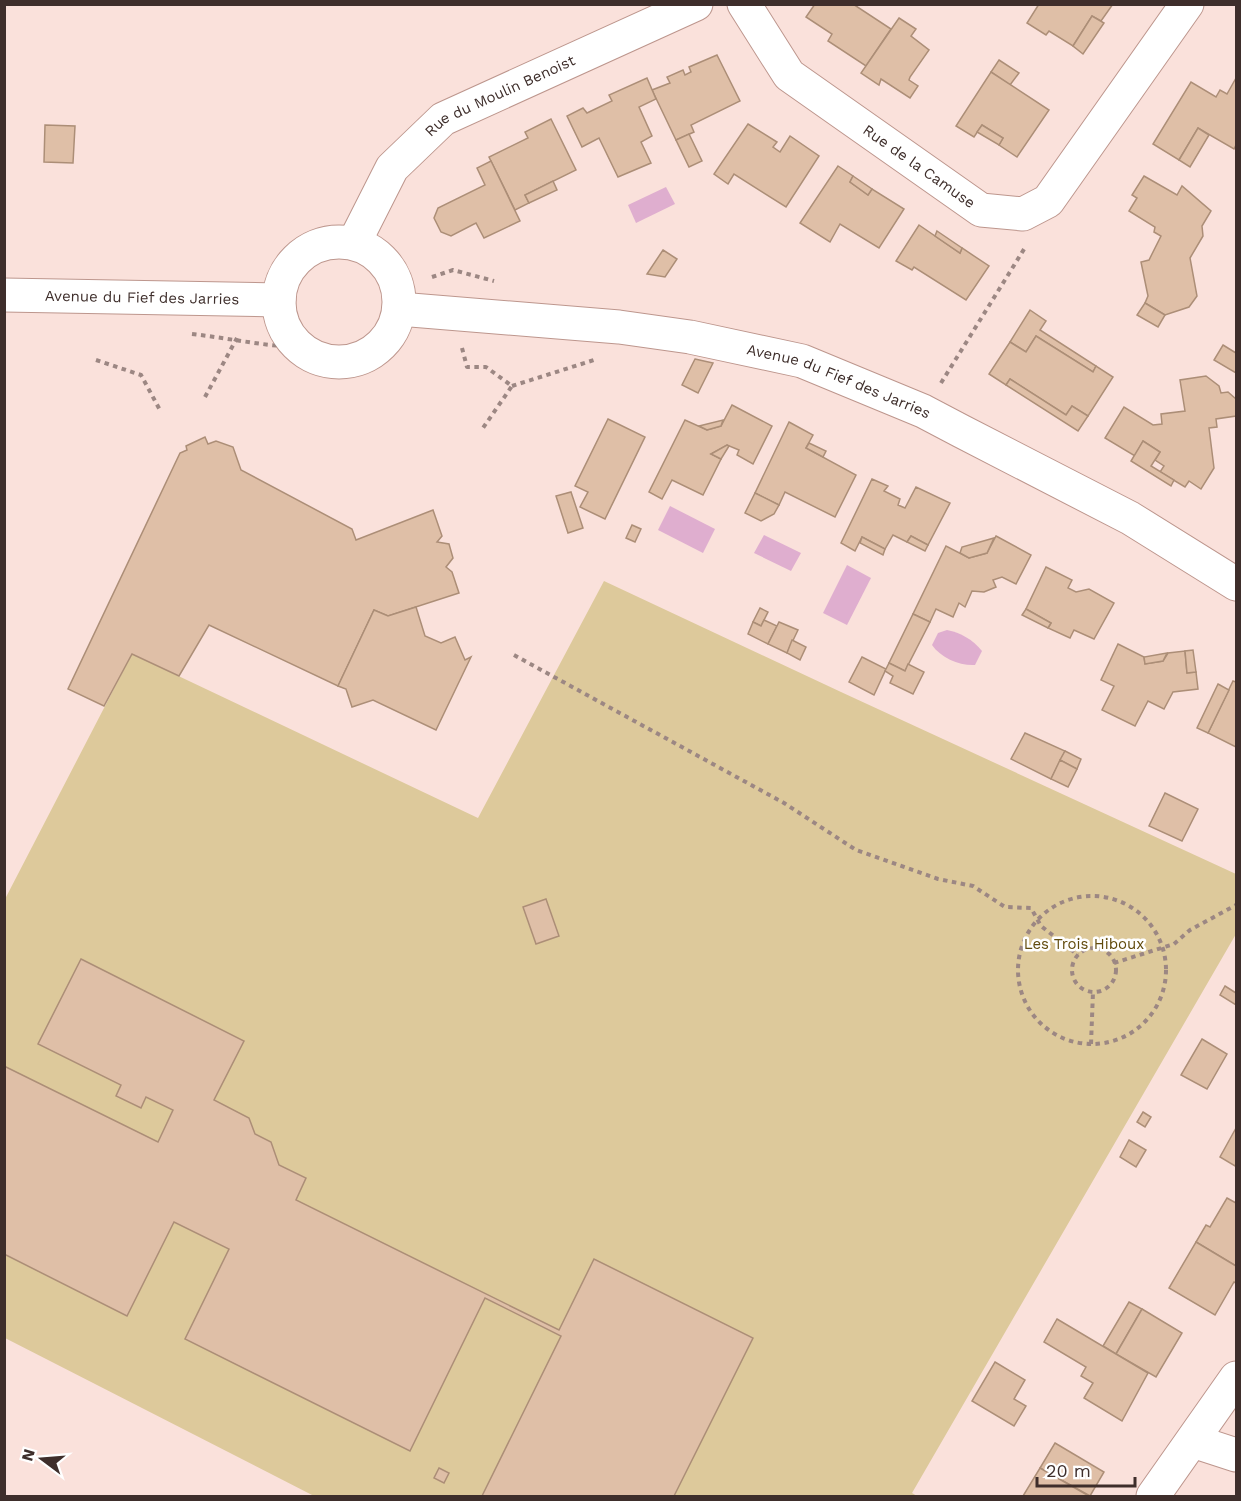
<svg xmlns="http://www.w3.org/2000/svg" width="1241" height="1501" font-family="'Work Sans',sans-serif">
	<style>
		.green { fill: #ddc99b }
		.water { fill: #dfaecf }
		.building { fill: #dfbfa7; stroke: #ac8e77; stroke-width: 1.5 }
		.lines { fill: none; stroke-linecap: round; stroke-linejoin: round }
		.minor-casing { stroke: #bd968d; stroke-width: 35 }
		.tertiary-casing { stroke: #bd968d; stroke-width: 35 }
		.path { stroke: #9c8783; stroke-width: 4; stroke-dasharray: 4.5 4.5; stroke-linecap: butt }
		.minor { stroke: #fff; stroke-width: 33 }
		.tertiary { stroke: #fff; stroke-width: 33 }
		.labels { text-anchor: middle; stroke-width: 5; stroke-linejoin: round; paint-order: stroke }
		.street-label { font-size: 15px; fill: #3e2e2b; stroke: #fff }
		.park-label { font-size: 15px; fill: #614a0c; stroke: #fff }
	</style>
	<rect width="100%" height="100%" fill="#fae1db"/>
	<path class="green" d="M604,581L841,692L1236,874V934L912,1493L917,1496H314L5,1338L4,901L132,654L478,818Z"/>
	<g class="water">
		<path d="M666,187L675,204L636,223L628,205Z"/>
		<path d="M670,506L715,529L703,553L658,530Z"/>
		<path d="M764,535L801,553L791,571L754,553Z"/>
		<path d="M847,565L871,578L847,625L823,613Z"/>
		<path d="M947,630C961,633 972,639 982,651L975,665C960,666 941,658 932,645L938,633Z"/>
	</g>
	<g class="building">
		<path d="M815,4H853L891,29L866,66L828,41L832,34L806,17Z"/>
		<path d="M1039,4H1113L1101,21L1092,16L1073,46L1049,31L1046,35L1027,23Z"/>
		<path d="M1092,16L1104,23L1083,54L1073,46Z"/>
		<path d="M899,18L916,29L911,36L929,50L910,77L909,80L918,86L910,98L881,79L879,85L861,73Z"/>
		<path d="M717,55L740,101L691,125L694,132L676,140L652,90L670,83L667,77L683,70L685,75L691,72L689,67Z"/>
		<path d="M999,60L1019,73L1010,85L991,72Z"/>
		<path d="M991,72L1049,110L1017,157L999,145L1003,138L982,125L974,137L956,126Z"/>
		<path d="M647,78L656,99L639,107L652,136L641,142L651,163L618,177L599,138L582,147L567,116L583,108L587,113L612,101L609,95Z"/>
		<path d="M1236,78V145L1234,149L1198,128L1179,160L1153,144L1191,82L1216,97L1220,90L1227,94Z"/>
		<path d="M551,119L576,170L525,195L529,203L515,210L489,157L528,138L525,132Z"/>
		<path d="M748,124L777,142L773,147L780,152L790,136L819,156L786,207L734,174L728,184L714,174Z"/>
		<path d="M45,125L75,126L73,163L44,162Z"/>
		<path d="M982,125L1003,138L999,145L977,132Z"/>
		<path d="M1198,128L1209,135L1190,167L1179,160Z"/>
		<path d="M689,134L702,161L689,167L676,140Z"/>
		<path d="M491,161L520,221L484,238L476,223L451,236L441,232L434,218L438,208L485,185L477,168Z"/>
		<path d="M838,166L853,176L850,182L868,195L872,189L904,209L879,248L840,224L830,242L800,223Z"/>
		<path d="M853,176L872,189L868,195L850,182Z"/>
		<path d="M1144,176L1177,195L1182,186L1211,211L1202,226L1203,236L1190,258L1197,296L1189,307L1165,315L1145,303L1148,296L1141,262L1149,260L1161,236L1154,232L1155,227L1129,211L1137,198L1132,195Z"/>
		<path d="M553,181L557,190L529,203L525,195Z"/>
		<path d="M919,225L960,253L962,248L989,266L966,300L914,267L912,270L896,261Z"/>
		<path d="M937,231L962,248L960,253L935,236Z"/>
		<path d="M663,250L677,259L665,277L647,274Z"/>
		<path d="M1145,303L1165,315L1158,327L1137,315Z"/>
		<path d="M1030,310L1046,321L1040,330L1096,366L1093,372L1036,336L1026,352L1010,342Z"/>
		<path d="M1036,336L1093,372L1096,366L1113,377L1088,416L1072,406L1066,415L1010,379L1006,385L989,374L1010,342L1026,352Z"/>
		<path d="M1223,345L1236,353V373L1214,360Z"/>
		<path d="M695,359L713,363L698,393L682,385Z"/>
		<path d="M1206,376L1219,386L1221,393L1228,392L1236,399V416L1216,419L1217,427L1209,428L1214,468L1201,489L1189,481L1185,487L1160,472L1164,466L1155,460L1160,452L1143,441L1135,456L1105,438L1124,407L1153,425L1162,424L1161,414L1185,411L1180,380Z"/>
		<path d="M1010,379L1066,415L1072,406L1088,416L1078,431L1006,385Z"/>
		<path d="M732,405L772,426L753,464L737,455L739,450L727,445L711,454L721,459L703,495L672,480L662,499L649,492L685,420L707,430L721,426Z"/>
		<path d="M608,419L645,437L605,519L580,507L588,492L575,486Z"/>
		<path d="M723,420L721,426L707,430L699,426Z"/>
		<path d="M789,422L813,435L806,448L856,475L835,517L785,492L779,505L755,493Z"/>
		<path d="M205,437L208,444L216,441L233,447L241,470L352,529L356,540L433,510L442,536L437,542L449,544L453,558L446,567L452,572L459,593L388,616L374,610L338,686L209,625L179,676L132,654L104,706L68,689L180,453L187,450L186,446Z"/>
		<path d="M1143,441L1160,452L1151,466L1174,480L1171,486L1131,461Z"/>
		<path d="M809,443L826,451L823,457L806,448Z"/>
		<path d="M727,445L729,446L721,459L711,454Z"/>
		<path d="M872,479L888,486L884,491L900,499L898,505L905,508L916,487L950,503L928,545L911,536L907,542L893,535L885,549L862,537L855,551L841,543Z"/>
		<path d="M571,492L583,528L568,533L556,496Z"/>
		<path d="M755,493L779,505L774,514L761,521L745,513Z"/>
		<path d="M632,525L641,529L635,542L626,538Z"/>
		<path d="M911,536L928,545L925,551L907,542Z"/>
		<path d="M996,536L1031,555L1016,584L1002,577L993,580L996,587L984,592L972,591L965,607L959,603L953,617L936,609L930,622L913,614L946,546L969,558L987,553Z"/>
		<path d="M862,537L885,549L883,555L860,543Z"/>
		<path d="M994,538L987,553L969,558L960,553L962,547Z"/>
		<path d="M1046,567L1072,580L1068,588L1076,592L1089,589L1114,603L1094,639L1074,630L1070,638L1048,628L1051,623L1026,609Z"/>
		<path d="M416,607L425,636L441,643L455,637L465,660L471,657L436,730L373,700L352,707L346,689L338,686L374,610L388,616Z"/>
		<path d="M760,608L768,612L761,626L753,622Z"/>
		<path d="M1026,609L1051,623L1048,628L1022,615Z"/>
		<path d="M913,614L930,622L905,671L889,663Z"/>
		<path d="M764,620L777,626L768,644L748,634L753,622L761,626Z"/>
		<path d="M779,622L798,630L787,653L768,644Z"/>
		<path d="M792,640L806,647L800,660L787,653Z"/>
		<path d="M1118,644L1144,657L1145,664L1163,661L1168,653L1185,651L1187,673L1196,672L1198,689L1173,692L1164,709L1148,701L1135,726L1102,710L1114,686L1101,680Z"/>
		<path d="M1193,650L1196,672L1187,673L1185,651Z"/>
		<path d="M1167,653L1163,661L1145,664L1144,657Z"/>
		<path d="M862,657L886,669L874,695L849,682Z"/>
		<path d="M889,663L905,671L908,664L924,672L913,694L890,683L893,676L885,671Z"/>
		<path d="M1233,681L1236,682V747L1208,733Z"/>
		<path d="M1218,684L1229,690L1208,733L1197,728Z"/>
		<path d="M1025,733L1065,751L1051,779L1011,759Z"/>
		<path d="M1065,751L1081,759L1077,769L1060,760Z"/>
		<path d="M1060,760L1077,769L1068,787L1051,779Z"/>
		<path d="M1165,793L1198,809L1182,841L1149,826Z"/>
		<path d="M546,899L559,936L536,944L523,907Z"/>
		<path d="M81,959L244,1041L214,1100L249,1118L255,1134L271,1142L279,1165L306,1178L296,1200L559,1330L594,1259L753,1338L674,1496H482L561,1336L485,1298L410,1451L185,1339L229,1249L174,1222L127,1316L4,1254V1066L158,1142L173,1110L146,1097L141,1108L116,1096L121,1085L38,1044Z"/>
		<path d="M1225,986L1236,993V1005L1220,995Z"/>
		<path d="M1202,1039L1227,1054L1207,1089L1181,1075Z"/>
		<path d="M1143,1112L1151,1117L1145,1127L1137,1122Z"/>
		<path d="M1236,1128V1164L1235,1166L1220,1157Z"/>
		<path d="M1129,1140L1146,1150L1136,1167L1120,1157Z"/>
		<path d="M1227,1198L1236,1203V1266L1196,1242L1206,1225L1210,1227Z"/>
		<path d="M1196,1242L1236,1266V1283L1234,1282L1215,1315L1169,1288Z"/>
		<path d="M1129,1302L1142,1309L1116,1354L1103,1346Z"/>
		<path d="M1142,1309L1182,1333L1156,1377L1116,1354Z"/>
		<path d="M1057,1319L1148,1373L1122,1421L1084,1398L1093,1383L1081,1376L1086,1367L1044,1342Z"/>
		<path d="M995,1362L1025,1380L1014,1399L1026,1406L1014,1426L972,1401Z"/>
		<path d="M1055,1443L1104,1472L1090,1496L1040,1468Z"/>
		<path d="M439,1468L449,1473L444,1483L434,1478Z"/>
		<path d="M1040,1468L1089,1496H1023Z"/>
	</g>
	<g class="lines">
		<defs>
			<g id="minor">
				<path id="s1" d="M744,4L789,75L981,210L1023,214L1048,201L1187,4"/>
				<path id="s2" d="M354,243L392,168L443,119L696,4"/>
				<path d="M1193,1441L1236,1455"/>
				<path d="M1153,1496L1236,1378"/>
			</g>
			<g id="tertiary">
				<circle cx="339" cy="302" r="60"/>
				<path id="s3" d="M4,295L279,300"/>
				<path id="s4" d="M399,309L619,327L690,337L802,361L923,411L961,431L1130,518L1236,584"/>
			</g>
		</defs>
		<use href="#minor" class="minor-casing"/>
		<use href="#tertiary" class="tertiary-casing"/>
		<g class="path">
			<path d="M432,277L453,270L494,281"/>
			<path d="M192,334C228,338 263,346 298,347"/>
			<path d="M462,348L467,367H486L512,386L483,428"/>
			<path d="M96,360L141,375L161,412"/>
			<path d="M941,383L1026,246"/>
			<path d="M512,386L594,360"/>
			<path d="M205,397L237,338"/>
			<path d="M514,655L784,803L856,850L938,879L973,886L1005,907L1031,908L1041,926L1078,955"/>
			<circle cx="1092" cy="970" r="74"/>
			<circle cx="1094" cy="970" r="22"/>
			<path d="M1114,963L1174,944L1190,930L1236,905"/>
			<path d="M1091,1044L1093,992"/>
		</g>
		<use href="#minor" class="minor"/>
		<use href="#tertiary" class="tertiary"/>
	</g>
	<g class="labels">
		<g class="street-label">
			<text dy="5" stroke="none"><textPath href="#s2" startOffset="216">Rue du Moulin Benoist</textPath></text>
			<text dy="5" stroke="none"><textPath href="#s1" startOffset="243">Rue de la Camuse</textPath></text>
			<text dy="5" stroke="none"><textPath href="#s3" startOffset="138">Avenue du Fief des Jarries</textPath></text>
			<text dy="5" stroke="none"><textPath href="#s4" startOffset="448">Avenue du Fief des Jarries</textPath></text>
		</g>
		<g class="park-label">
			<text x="1084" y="949">Les Trois Hiboux</text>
		</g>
	</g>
	<rect width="1241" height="1501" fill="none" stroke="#3e2e2b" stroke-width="12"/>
	<g transform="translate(42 1459) rotate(286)" stroke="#ffffff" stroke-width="4.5" paint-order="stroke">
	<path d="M0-4.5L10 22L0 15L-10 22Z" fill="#3e2e2b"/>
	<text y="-9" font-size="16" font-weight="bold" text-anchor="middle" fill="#3e2e2b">N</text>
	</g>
	<path d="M1037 1477v9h98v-9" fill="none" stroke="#3e2e2b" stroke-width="3"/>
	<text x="1046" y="1477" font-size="18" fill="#3e2e2b" stroke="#ffffff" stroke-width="4.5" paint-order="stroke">20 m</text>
</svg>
